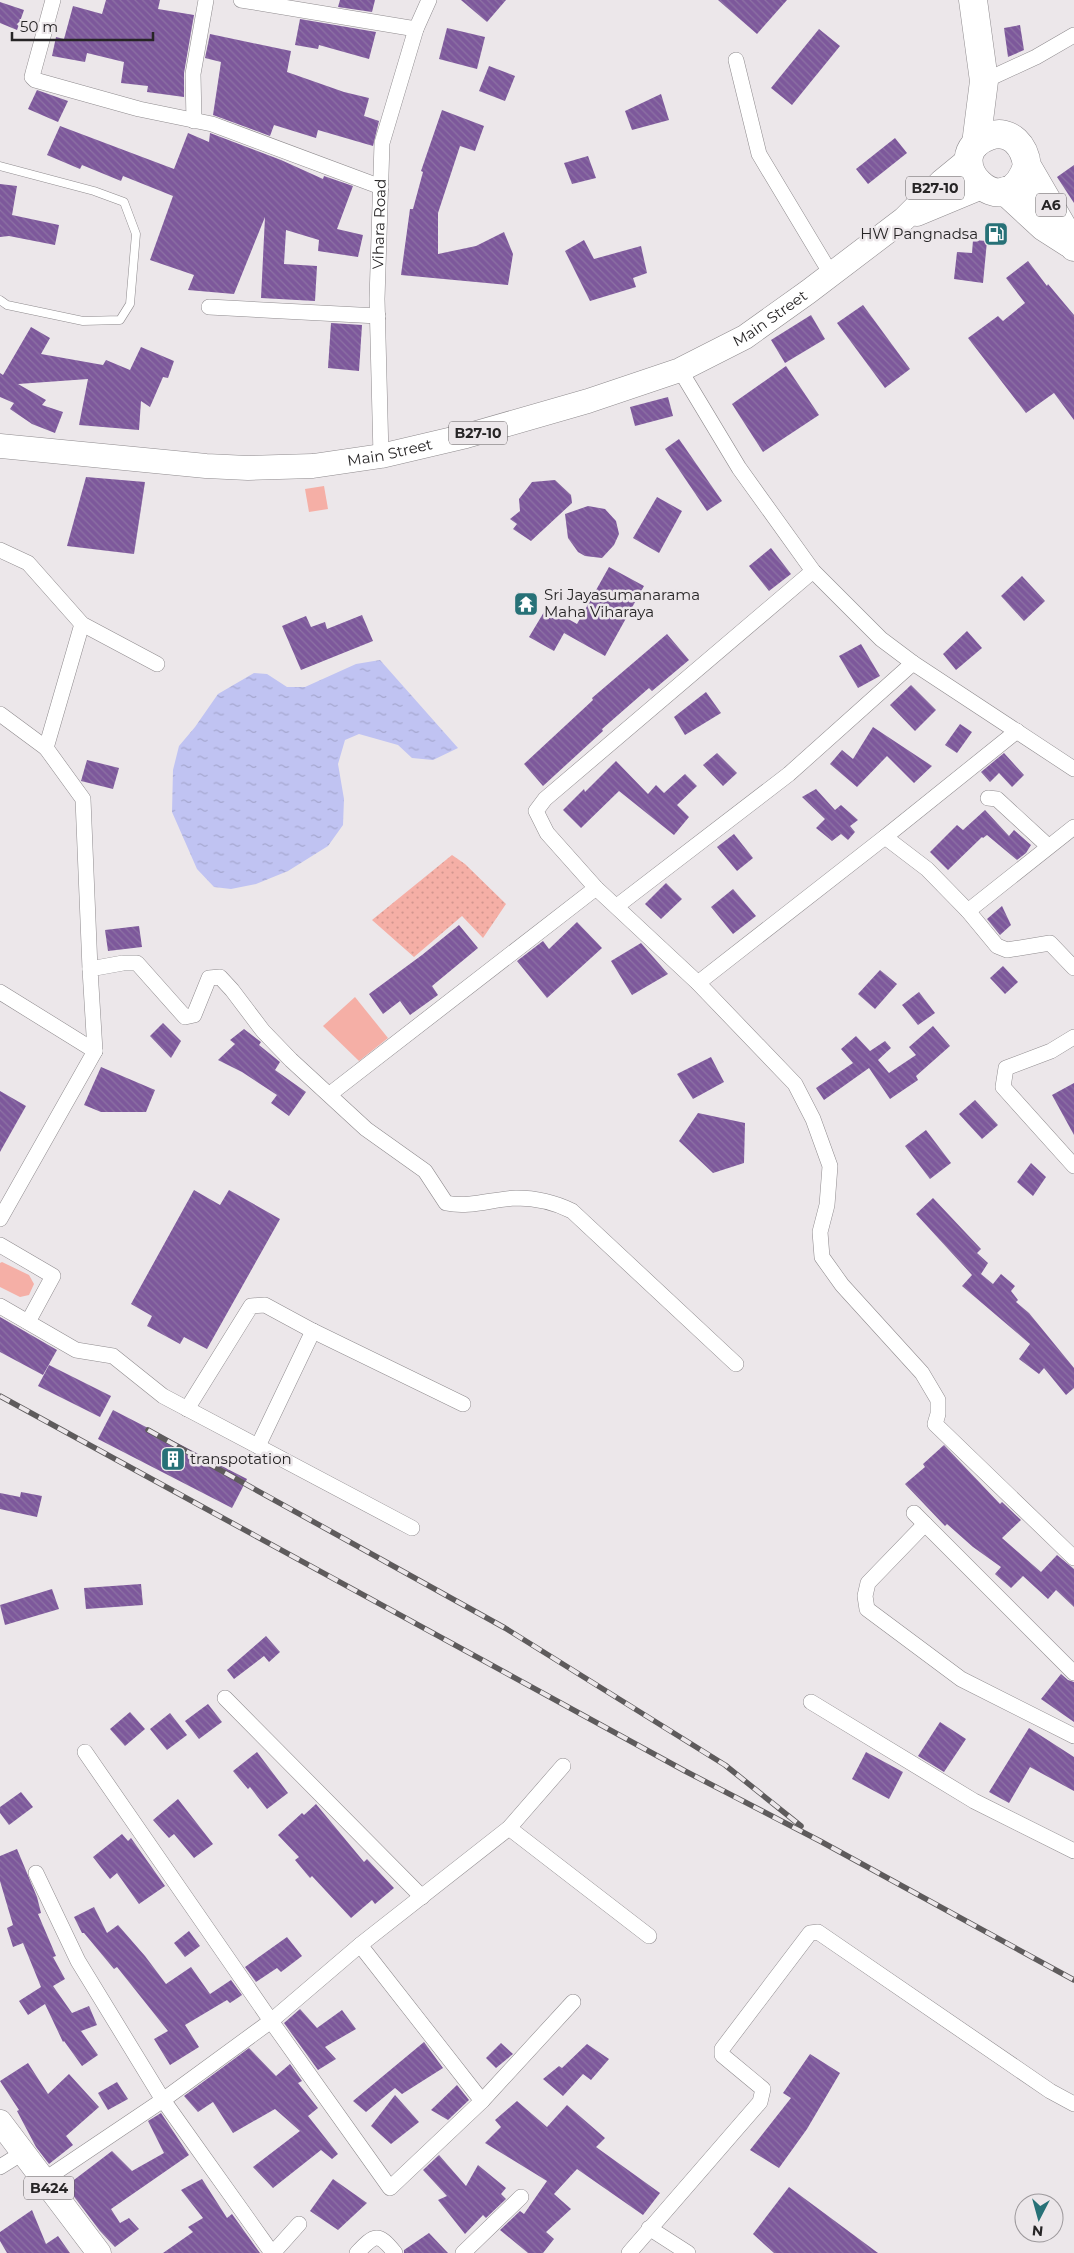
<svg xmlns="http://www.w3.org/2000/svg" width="1074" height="2253" font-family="Montserrat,sans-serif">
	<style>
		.green { fill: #f5afa6 }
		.garden { fill: url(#garden-dots) }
		.water { fill: url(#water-ripples) }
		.building { fill: url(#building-back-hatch) }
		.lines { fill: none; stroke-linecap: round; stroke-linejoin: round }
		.lane-casing { stroke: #8f8b8e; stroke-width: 9 }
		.street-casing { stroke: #8f8b8e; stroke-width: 16 }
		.primary-casing { stroke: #8f8b8e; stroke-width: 25 }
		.highway-casing { stroke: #8f8b8e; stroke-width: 29 }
		.lane { stroke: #fff; stroke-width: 8 }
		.street { stroke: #fff; stroke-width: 15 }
		.primary { stroke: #fff; stroke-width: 24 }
		.highway { stroke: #fff; stroke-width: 28 }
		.rail-casing { stroke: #5e5b5c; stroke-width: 5.5 }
		.rail { stroke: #ece7ea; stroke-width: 4; stroke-dasharray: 11; stroke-linecap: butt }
		.labels { text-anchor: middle; stroke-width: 5; stroke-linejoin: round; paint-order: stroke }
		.shield { fill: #ece7ea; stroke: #625f61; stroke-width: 1 }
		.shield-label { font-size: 14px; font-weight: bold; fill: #272526 }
		.street-label { font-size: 15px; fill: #272526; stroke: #ece7ea }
		.poi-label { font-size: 15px; fill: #272526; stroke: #ece7ea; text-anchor: start }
	</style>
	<defs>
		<pattern id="garden-dots" width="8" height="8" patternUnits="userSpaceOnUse" patternTransform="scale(1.25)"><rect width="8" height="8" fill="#f5afa6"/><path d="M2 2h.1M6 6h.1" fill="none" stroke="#d2968f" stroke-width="1.8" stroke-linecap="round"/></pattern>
		<pattern id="water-ripples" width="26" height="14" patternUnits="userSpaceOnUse" patternTransform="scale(1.25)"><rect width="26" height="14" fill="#c0c3f2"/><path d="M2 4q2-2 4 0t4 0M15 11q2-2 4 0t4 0" fill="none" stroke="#a5a7cf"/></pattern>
		<pattern id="building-back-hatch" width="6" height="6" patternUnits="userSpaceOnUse" patternTransform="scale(1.25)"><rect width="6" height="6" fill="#7d589b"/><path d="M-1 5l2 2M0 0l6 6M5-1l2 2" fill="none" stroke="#8d72a4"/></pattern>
	</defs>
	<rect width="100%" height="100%" fill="#ece7ea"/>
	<g class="green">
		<path d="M324,486L328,509L309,512L305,489Z"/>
		<path d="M355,997L388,1038L359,1061L323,1026Z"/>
		<path d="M2,1262L29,1275L34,1284L29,1295L20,1297L0,1287V1263Z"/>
	</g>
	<path class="garden" d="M452,855L465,864L506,904L483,938L462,916L414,957L372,920Z"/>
	<path class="water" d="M380,660L458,748L433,760L412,758L398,745L359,734L345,740L338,764L344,799L343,825L328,846L288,871L256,884L231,889L214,887L197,869L172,812L173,770L179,746L195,727L218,694L254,673L267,674L287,687H305L356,664Z"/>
	<g class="building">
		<path d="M106,0H160L158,9L194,15L184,73V97L147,92L148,86L121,83L124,62L87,53L85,62L52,56L56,37L64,39L73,6L102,14Z"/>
		<path d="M340,0H375L372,12L338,7Z"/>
		<path d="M461,0H506L487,22Z"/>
		<path d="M718,0H787L757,34Z"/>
		<path d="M0,2L24,10L17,30L0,23Z"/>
		<path d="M300,19L376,32L369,59L319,45L318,49L295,45Z"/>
		<path d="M1020,25L1024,50L1008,57L1004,28Z"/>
		<path d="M447,28L485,37L477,69L439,59Z"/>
		<path d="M819,29L840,46L792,105L771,88Z"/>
		<path d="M210,34L291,51L287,72L344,92L369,98L364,116L379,121L373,146L318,130L316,138L274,125L270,136L213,115L221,62L205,58Z"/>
		<path d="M489,66L515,76L505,101L479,91Z"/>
		<path d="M37,90L68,101L58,122L28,109Z"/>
		<path d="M661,94L669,120L632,130L625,111Z"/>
		<path d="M442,110L484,126L475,151L460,146L438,213V254L476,246L504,232L513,254L508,285L401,275L410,209H413L423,172L421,171Z"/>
		<path d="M60,126L174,169L188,133L209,142L210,133L281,160L323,179L324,176L353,186L337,229L363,235L358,257L318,251L319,240L286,230L284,264L317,266L315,301L261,298L265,217L234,294L188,290L194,275L150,260L173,196L123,176L121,181L82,165L80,169L47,155Z"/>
		<path d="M895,138L907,153L868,184L856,169Z"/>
		<path d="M588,156L596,178L572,184L564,163Z"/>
		<path d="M1074,165V203L1057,177Z"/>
		<path d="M0,184L17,186L12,215L59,225L55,245L9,236L0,237Z"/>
		<path d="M584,240L594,259L641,246L647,273L633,278L636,287L590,301L565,251Z"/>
		<path d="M973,240L987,241L983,283L954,279L957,252L972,253Z"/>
		<path d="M1028,261L1047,286L1048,284L1074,315V420L1054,393L1026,413L968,338L998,316L1003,321L1025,303L1006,278Z"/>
		<path d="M863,305L910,369L885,388L837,323Z"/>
		<path d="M811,315L825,339L785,363L771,340Z"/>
		<path d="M331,323L362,325L359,371L328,368Z"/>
		<path d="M31,327L50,338L41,354L103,365L106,360L130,370L141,347L174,361L168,378L163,377L150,407L141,401L139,430L79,425L88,379L18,384L46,400L42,405L63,412L55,433L32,424L10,409L14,403L0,397V373L3,375Z"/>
		<path d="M786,366L819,415L763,452L732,404Z"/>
		<path d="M668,397L673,416L635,426L630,407Z"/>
		<path d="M679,439L722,501L707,511L665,449Z"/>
		<path d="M86,477L145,482L134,554L67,546Z"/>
		<path d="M555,480L571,495L572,503L531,541L513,529L517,524L510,519L520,511L519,499L532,482Z"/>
		<path d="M657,497L682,511L659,553L633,538Z"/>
		<path d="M588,506L605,509L616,521L619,534L614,545L602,558L585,556L578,552L568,538L565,514Z"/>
		<path d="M771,548L791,574L769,591L749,566Z"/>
		<path d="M609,567L644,586L605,656L564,633L554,651L529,637L547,607L577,624Z"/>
		<path d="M1022,576L1045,601L1024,621L1001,596Z"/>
		<path d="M362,615L373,641L301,670L282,626L306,616L311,627L325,622L327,629Z"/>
		<path d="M967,631L982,648L956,670L943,654Z"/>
		<path d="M667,634L689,660L652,691L649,688L602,729L603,731L543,786L524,764L593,700L592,698Z"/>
		<path d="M861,644L880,676L858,688L839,656Z"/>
		<path d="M911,685L936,710L915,731L890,705Z"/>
		<path d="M706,692L721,713L685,735L674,717Z"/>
		<path d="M960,724L972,732L957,753L945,745Z"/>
		<path d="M873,727L932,766L914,783L887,756L857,787L830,764L842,750L853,759Z"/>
		<path d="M717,753L737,773L723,786L703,765Z"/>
		<path d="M1004,753L1024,775L1012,787L999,773L990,782L981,772Z"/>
		<path d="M87,760L119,768L113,789L81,781Z"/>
		<path d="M616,761L648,794L656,785L664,793L685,774L697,786L677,805L689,817L674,835L619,791L581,828L563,810L584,789L585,792Z"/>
		<path d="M816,789L835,810L841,805L858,820L850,826L855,832L848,840L841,834L832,841L816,828L825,819L802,797Z"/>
		<path d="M985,810L1009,836L1014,830L1031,845L1026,853L1017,860L987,835L983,838L982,837L948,870L930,852L957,825L963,830Z"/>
		<path d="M734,834L753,858L737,871L717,847Z"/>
		<path d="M666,883L682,899L661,919L645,904Z"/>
		<path d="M733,889L756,916L733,934L711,907Z"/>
		<path d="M1002,906L1011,925L1000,935L987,919Z"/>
		<path d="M577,922L602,948L547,998L517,961L543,941L549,949Z"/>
		<path d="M459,925L478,948L432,986L438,995L410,1015L400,1001L383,1014L369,994L422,955Z"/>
		<path d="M139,926L142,947L108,951L105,930Z"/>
		<path d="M641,943L668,974L632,995L611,961Z"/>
		<path d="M1003,966L1018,982L1005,994L990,978Z"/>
		<path d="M880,970L897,984L875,1009L858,994Z"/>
		<path d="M919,992L935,1013L918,1025L902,1005Z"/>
		<path d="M163,1023L181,1041L171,1058L150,1036Z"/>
		<path d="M933,1026L950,1046L916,1076L918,1080L890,1099L869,1068L824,1100L816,1088L853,1063L841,1049L856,1036L870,1051L885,1041L891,1048L878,1060L889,1073L916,1055L909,1047Z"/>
		<path d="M244,1029L261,1042L259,1045L280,1062L275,1070L306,1092L289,1116L271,1103L277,1095L242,1072L218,1060L235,1044L230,1040Z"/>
		<path d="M711,1057L724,1082L693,1099L677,1074Z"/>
		<path d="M101,1067L155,1090L146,1112H101L84,1105Z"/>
		<path d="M1074,1083V1135L1052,1095Z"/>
		<path d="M0,1091L26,1106L0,1152Z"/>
		<path d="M975,1100L998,1125L982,1139L959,1114Z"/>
		<path d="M698,1113L745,1123L744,1163L713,1173L679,1141Z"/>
		<path d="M926,1130L951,1163L930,1179L905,1146Z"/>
		<path d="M1031,1163L1046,1177L1033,1196L1017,1182Z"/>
		<path d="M194,1190L220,1205L229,1190L280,1219L207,1349L184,1337L180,1344L147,1326L152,1316L131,1304Z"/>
		<path d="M933,1198L981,1249L977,1253L988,1263L981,1274L993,1284L1001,1274L1015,1286L1011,1291L1018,1300L1016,1302L1029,1313L1074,1368V1388L1066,1395L1044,1368L1039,1374L1019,1359L1030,1344L962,1286L972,1275L916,1214Z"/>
		<path d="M0,1317L57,1350L43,1375L0,1352Z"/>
		<path d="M49,1365L111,1396L100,1417L38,1386Z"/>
		<path d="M113,1410L247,1479L232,1508L98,1439Z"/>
		<path d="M944,1445L1000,1504L1002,1502L1021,1520L1002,1538L1041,1572L1057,1555L1074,1569V1607L1056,1590L1048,1599L1023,1576L1011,1588L995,1574L1001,1567L973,1547L947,1524L945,1526L905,1484L925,1467L923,1464Z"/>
		<path d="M21,1492L42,1496L37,1517L0,1509V1493L20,1497Z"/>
		<path d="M141,1584L143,1605L86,1609L84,1588Z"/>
		<path d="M52,1589L59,1609L5,1625L0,1605Z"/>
		<path d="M266,1636L280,1652L269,1662L264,1656L234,1679L227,1670Z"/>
		<path d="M1061,1674L1068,1680L1074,1682V1722L1041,1699Z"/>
		<path d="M208,1704L222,1722L199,1739L185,1721Z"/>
		<path d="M130,1712L145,1729L125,1746L110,1729Z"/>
		<path d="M170,1713L187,1735L167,1750L150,1729Z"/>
		<path d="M940,1722L966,1739L944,1772L918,1756Z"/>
		<path d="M1029,1728L1074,1757V1791L1030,1767L1009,1803L989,1792Z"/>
		<path d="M257,1752L288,1793L267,1809L250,1787L248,1789L233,1771Z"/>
		<path d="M866,1752L903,1772L889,1799L852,1779Z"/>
		<path d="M21,1792L33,1807L9,1825L0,1813V1807Z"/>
		<path d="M178,1799L213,1844L194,1858L174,1834L169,1838L153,1820Z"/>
		<path d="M316,1804L364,1862L367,1859L394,1888L375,1904L372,1900L351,1918L312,1876L310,1878L295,1860L299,1857L278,1835L302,1813L304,1815Z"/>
		<path d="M122,1834L128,1841L131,1838L165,1886L139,1904L117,1873L110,1879L93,1857Z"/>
		<path d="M17,1849L37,1897L41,1913L38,1914L56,1956L53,1957L65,1979L53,1986L72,2013L89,2006L97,2025L81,2031L98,2055L82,2066L64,2041L63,2042L45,2004L28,2015L19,2001L41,1987L23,1943L13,1947L7,1928L13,1925L0,1881V1856Z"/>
		<path d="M94,1907L107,1933L118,1925L145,1956L166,1984L191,1967L210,1994L231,1980L242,1995L230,2003L227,2000L185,2025L199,2047L170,2065L154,2039L168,2031L117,1967L114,1969L84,1933H82L74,1917Z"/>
		<path d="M189,1931L200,1946L185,1957L174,1943Z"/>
		<path d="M287,1937L302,1956L281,1972L277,1968L256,1982L245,1967Z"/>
		<path d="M300,2009L317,2028L342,2010L356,2029L325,2047L336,2059L318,2070L284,2023Z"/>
		<path d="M424,2042L443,2068L402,2094L395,2088L366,2112L353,2101Z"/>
		<path d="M501,2043L513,2054L496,2068L486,2058Z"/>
		<path d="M587,2044L609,2059L591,2080L583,2074L563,2096L543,2079L559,2066L562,2068Z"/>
		<path d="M249,2048L276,2076L290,2064L302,2081L298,2083L318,2108L308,2116L338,2154L332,2159L321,2150L273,2188L253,2167L300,2131L275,2109L233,2133L213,2102L198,2112L184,2096Z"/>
		<path d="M810,2054L840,2073L807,2129L779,2168L750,2150L791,2098L783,2093Z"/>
		<path d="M28,2063L48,2094L69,2074L99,2107L66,2136L73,2145L49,2164L36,2147L17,2111L19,2110L0,2081Z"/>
		<path d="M117,2082L128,2099L108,2110L98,2093Z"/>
		<path d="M457,2085L469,2100L448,2120L431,2110Z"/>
		<path d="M395,2095L419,2122L391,2144L371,2126Z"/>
		<path d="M517,2101L547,2127L567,2105L605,2138L596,2147L660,2193L643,2215L577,2169L554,2194L571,2209L546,2232L554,2239L543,2253H528L500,2230L520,2211L524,2214L547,2181L485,2143L501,2127L495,2120Z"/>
		<path d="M161,2113L189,2155L111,2209L120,2223L129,2218L139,2229L115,2247L100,2231L66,2186L112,2151L132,2171L164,2153L148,2121Z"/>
		<path d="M439,2155L466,2186L478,2165L506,2188L501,2194L506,2199L486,2218L483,2215L465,2234L438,2200L447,2196L423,2170Z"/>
		<path d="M202,2179L227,2218L232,2214L260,2253H163L193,2232L188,2227L203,2218L181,2190Z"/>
		<path d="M333,2179L367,2203L338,2230L310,2211Z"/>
		<path d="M789,2187L878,2253H774L753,2234Z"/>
		<path d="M32,2210L46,2244L58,2236L70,2253H7L0,2241V2232Z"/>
		<path d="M429,2233L448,2253H404V2250Z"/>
	</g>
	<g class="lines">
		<defs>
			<path id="lane" d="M0,166L94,191L124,202L136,234L130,304L120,320L83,321L7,305L0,300"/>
			<g id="street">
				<path d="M53,0L33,73L32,77L35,80L139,109L212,124L381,187"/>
				<path d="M241,0L416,29"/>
				<path d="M736,60L759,154L831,274"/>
				<path d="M984,81L1036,57L1074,35"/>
				<path d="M194,121L193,74L206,0"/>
				<path d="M209,307L378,316"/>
				<path d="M680,370L739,468L813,571L881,639L913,663L1074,769"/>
				<path id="s1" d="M381,456L377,299L382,143L416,29L429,0"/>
				<path d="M0,550L28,563L82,624L157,664"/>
				<path d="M82,624L46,748L83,799L90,969"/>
				<path d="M0,714L46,748"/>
				<path d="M988,798L997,799L1048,846"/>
				<path d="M885,837L1017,731"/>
				<path d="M596,888L698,983L795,1084L813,1119L830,1166L827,1205L820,1232L822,1257L842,1285L922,1373L938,1400V1414L935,1424L1074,1558"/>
				<path d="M617,906L789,774L913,663"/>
				<path d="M968,911L1074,827"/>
				<path d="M698,983L885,837L927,869L968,911L997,946L1007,950L1050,943L1074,968"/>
				<path d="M0,992L95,1051L0,1219"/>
				<path d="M1074,1037L1051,1051L1006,1068L1003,1087L1074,1166"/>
				<path d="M95,1051L90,969L123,963H137L185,1017L194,1015L209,978L220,977L232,990L263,1031L291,1060L366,1129L425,1171L446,1203C470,1208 492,1199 516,1198C536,1198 554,1202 572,1211L736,1364"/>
				<path d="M330,1094L596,888L547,833L536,811L545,799L813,571"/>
				<path d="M0,1245L53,1276L28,1322"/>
				<path d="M0,1306L76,1350L113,1356L163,1396L412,1528"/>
				<path d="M187,1409L251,1306L265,1305L313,1331L463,1404"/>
				<path d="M258,1446L313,1331"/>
				<path d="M914,1513L1074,1673"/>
				<path d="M925,1524L868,1583L865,1596L867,1609L961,1679L1074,1736"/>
				<path d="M225,1698L422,1897"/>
				<path d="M811,1702L974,1801L1074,1851"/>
				<path d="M85,1752L271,2021L390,2188L482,2101L573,2002"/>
				<path d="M509,1828L649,1936"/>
				<path d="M36,1873L78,1961L163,2100L272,2253"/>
				<path d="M360,1945L482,2101"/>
				<path d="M0,2167L24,2152"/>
				<path d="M44,2180L163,2100L271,2021L360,1945L509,1828L563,1766"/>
				<path d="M649,2228L688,2253"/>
				<path d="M273,2253L299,2224"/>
				<path d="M357,2253C375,2234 378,2232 395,2253"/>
				<path d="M463,2253L521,2197"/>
				<path d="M629,2253L760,2102L763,2089L722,2055V2049L810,1933L818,1932L1050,2091L1074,2104"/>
			</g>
			<g id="primary">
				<path d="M917,214L982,187"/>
				<path id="s2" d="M0,446L206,466L248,468L313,466L381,456L466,436L588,401L680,370L745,337L808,292L904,219L941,182L969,159"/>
				<path d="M0,2122L99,2253"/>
			</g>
			<g id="highway">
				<path d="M973,0L984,81L976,144"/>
				<path d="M1027,166C1005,232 934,156 989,136C1011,128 1025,147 1027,166L1074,247"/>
				<path d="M1005,191L1044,227L1069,243"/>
			</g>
		</defs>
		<use href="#lane" class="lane-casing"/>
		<use href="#street" class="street-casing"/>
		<use href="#primary" class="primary-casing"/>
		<use href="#highway" class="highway-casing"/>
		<use href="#lane" class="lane"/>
		<use href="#street" class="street"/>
		<use href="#primary" class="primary"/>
		<use href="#highway" class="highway"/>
		<defs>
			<g id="rail">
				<path d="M0,1396L685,1771L820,1841L1074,1980"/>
				<path d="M148,1430L505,1628L725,1765L801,1826"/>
			</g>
		</defs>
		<use href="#rail" class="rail-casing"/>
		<use href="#rail" class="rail"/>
	</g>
	<defs>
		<symbol id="fuel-square" viewBox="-11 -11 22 22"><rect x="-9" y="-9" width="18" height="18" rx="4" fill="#277177" stroke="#ece7ea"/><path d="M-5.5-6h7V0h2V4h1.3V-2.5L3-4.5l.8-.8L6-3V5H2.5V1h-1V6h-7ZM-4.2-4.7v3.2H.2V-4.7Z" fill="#fff"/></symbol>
		<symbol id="temple-square" viewBox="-11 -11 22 22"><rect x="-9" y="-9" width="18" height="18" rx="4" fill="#277177" stroke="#ece7ea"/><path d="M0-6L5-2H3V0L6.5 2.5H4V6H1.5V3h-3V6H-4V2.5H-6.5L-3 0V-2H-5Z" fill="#fff"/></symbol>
		<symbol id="building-square" viewBox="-11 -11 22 22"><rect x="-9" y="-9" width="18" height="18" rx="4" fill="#277177" stroke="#ece7ea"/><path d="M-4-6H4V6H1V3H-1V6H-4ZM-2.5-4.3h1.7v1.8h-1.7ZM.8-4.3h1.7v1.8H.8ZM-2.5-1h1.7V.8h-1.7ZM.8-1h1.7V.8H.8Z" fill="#fff"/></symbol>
	</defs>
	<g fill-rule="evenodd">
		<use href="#fuel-square" x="982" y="220" width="28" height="28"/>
		<use href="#temple-square" x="512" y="590" width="28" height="28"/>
		<use href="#building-square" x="159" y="1445" width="28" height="28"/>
	</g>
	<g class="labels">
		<g class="shield">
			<rect x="906" y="176.5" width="58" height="23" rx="4"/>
			<rect x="1036" y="193.5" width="30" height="23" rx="4"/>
			<rect x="449" y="421.5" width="58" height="23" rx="4"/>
			<rect x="24" y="2176.5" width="50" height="23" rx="4"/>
		</g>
		<g class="shield-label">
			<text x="935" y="193">B27-10</text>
			<text x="1051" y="210">A6</text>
			<text x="478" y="438">B27-10</text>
			<text x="49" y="2193">B424</text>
		</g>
		<g class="street-label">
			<text dy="5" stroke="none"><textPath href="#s1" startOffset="232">Vihara Road</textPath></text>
			<text dy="5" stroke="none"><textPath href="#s2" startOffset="798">Main Street</textPath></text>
			<text dy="5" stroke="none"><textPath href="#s2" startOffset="392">Main Street</textPath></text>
		</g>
		<g class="poi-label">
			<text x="978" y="239" text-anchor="end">HW Pangnadsa</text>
			<text x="544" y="600">Sri Jayasumanarama<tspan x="544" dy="17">Maha Viharaya</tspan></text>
			<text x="190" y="1464">transpotation</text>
		</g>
	</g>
	<g transform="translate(1039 2218) rotate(186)"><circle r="24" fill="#ece7ea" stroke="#9d999c"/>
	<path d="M0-4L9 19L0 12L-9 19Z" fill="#277177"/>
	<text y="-8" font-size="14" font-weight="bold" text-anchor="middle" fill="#272526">N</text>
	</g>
	<path d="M12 32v8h141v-8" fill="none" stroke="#272526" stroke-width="2.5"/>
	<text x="20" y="32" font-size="15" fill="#272526" stroke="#ece7ea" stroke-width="4" paint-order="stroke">50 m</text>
</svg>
